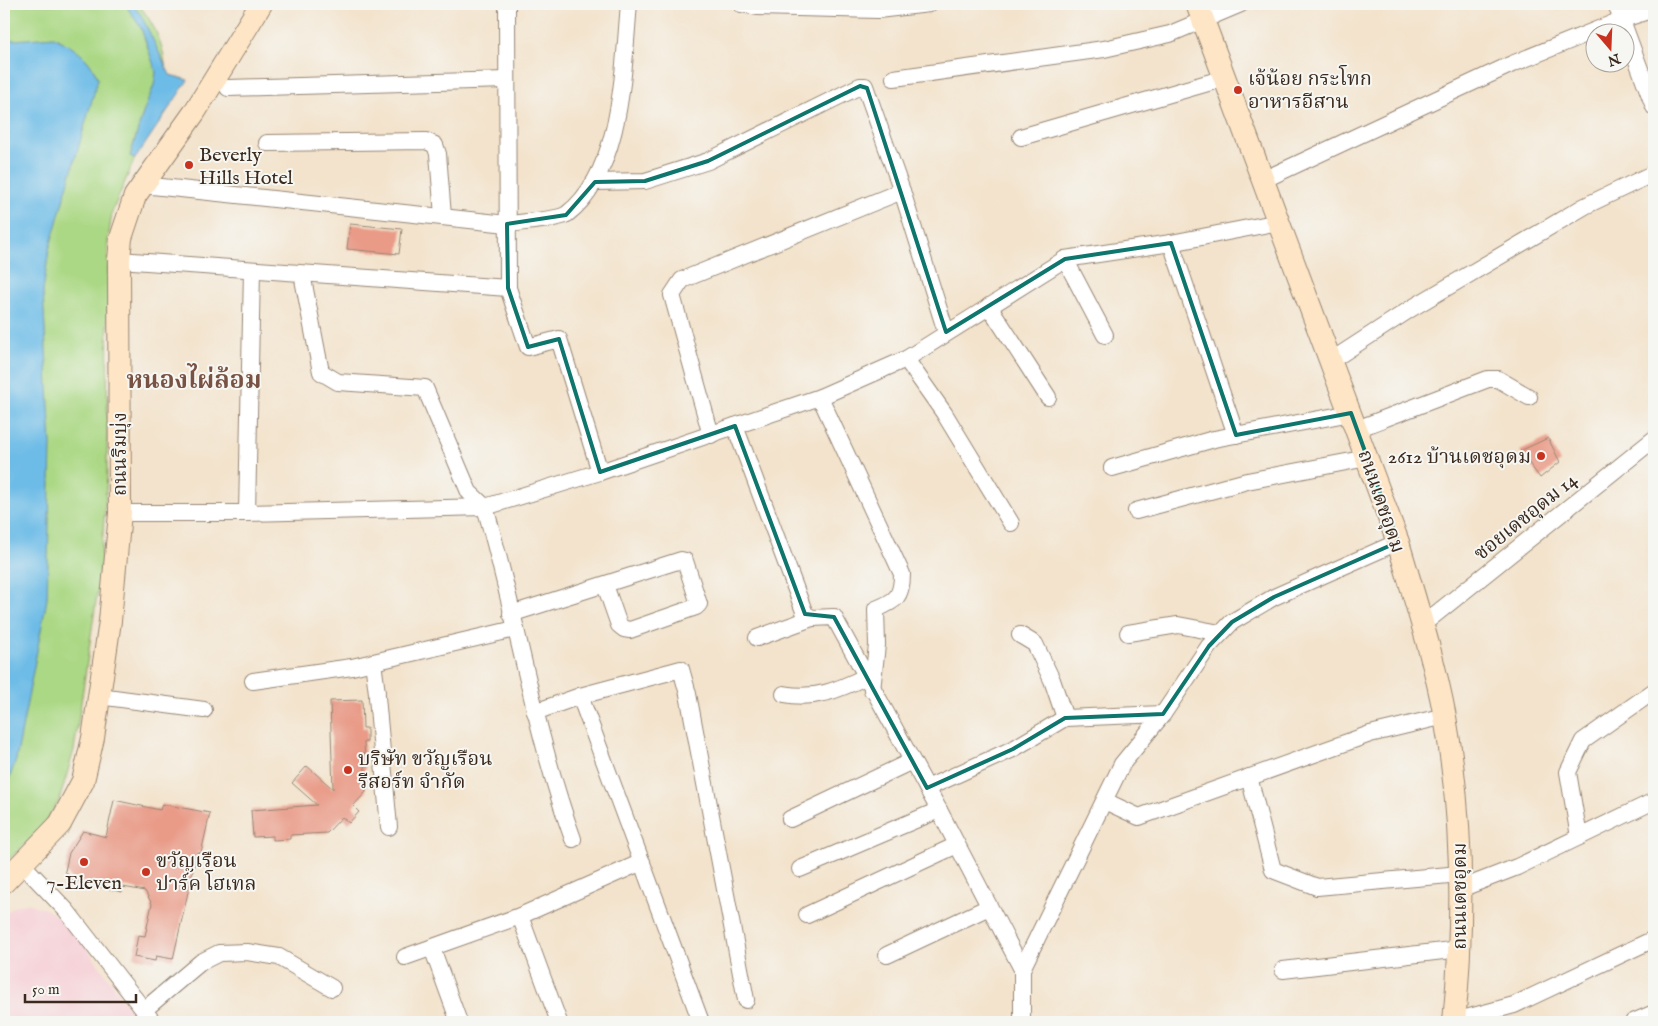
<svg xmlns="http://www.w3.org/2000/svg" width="1658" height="1026" font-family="'IM FELL English','Noto Serif Thai',serif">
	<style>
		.built { fill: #f6cfd6 }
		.green { fill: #abd884; stroke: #738151 }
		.water { fill: #6dbce7; stroke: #547382 }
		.building { fill: #e99b88 }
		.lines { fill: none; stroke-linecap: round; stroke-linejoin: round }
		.street-casing { stroke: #978675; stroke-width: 18 }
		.secondary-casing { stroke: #978675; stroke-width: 24 }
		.street { stroke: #fff; stroke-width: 16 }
		.secondary { stroke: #fde5c5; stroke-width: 22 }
		.marked { fill: none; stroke: #0f766e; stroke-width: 4; stroke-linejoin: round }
		.poi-dot { fill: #c8321e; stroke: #f6f6f2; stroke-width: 2 }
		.labels { text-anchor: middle; stroke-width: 4; stroke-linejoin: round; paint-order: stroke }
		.poi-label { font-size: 20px; fill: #3b2a1e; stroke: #f6f6f2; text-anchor: start }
		.street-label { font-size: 20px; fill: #3b2a1e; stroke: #f6f6f2 }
		.district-label { font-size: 25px; font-weight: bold; fill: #785243; stroke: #f6f6f2 }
	</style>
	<rect width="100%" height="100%" fill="#f6f6f2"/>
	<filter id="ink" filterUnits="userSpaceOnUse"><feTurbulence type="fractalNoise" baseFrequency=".02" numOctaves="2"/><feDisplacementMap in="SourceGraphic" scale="10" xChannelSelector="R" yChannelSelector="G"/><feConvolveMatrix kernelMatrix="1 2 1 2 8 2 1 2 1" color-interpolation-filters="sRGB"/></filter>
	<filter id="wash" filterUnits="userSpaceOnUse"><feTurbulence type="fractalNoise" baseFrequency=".0096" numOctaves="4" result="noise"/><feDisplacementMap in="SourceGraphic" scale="20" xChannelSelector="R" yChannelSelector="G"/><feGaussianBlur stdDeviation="1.12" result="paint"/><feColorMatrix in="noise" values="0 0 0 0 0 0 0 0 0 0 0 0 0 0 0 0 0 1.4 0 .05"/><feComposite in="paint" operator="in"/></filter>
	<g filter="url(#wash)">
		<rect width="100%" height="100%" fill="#f3e3cc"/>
		<path class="built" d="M27,903L47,910L71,926L139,1022H4V916L14,906Z"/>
		<path class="green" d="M4,4H138C158,28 170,58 164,90L112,212L108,241L107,476L103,534L98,588L74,750L59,801L39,831L4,864Z"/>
		<g class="water">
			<path d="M125,4H132L141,15L170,75L188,80L135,159L130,156L143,113L154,85L156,72L141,28Z"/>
			<path d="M54,37C74,48 90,57 98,79L49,250L43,291L51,445L47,599L16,760L4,793V38L14,40Z"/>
		</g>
		<g id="blocks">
			<g class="building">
				<path d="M350,224L402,229L399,254L347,249Z"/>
				<path d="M1548,438L1560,462L1540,478L1520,451Z"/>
				<path d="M362,700L363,728H367V742H364L366,792L353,806L359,812L349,823L342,817L327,833L290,835V839L273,840V836L253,837L251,810L317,805L292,783L307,766L333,789L330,701Z"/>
				<path d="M114,800L160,810L162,804L210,813L201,853L197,852L173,959L156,956L155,961L134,957L138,935L145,936L152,904L145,891L123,887L122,892L96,886L71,879L65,871L69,853L83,831L106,837Z"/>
			</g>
		</g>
	</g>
	<g filter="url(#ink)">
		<use href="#blocks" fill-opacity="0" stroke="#978675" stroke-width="1"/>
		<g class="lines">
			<defs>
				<g id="street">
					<path d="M507,4L508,288L528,347L559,339L600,472"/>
					<path d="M741,4L757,7L878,10L929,4"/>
					<path d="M1616,4L1654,107"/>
					<path d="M894,78L1104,49L1170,34L1241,4"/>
					<path d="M228,88L506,80"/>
					<path d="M1021,137L1225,78"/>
					<path d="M267,143L426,141L435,145L438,154L443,216"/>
					<path d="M1263,180L1512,64L1621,20L1654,9"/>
					<path d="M595,182L645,181L708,161L860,86H865L902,191L946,332"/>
					<path d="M143,185L507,224C518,223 560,219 567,214C623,171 623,68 629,4"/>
					<path d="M1171,243L1236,435"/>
					<path d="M1065,259L1105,335"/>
					<path d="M119,260L508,288"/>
					<path d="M302,274L321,372L338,382L425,388L469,492L485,507C517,617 534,731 573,839"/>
					<path d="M989,306L1048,397"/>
					<path d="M906,359L944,413L1011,523"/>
					<path d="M1332,360L1412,308L1585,206L1654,173"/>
					<path d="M820,397L902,574C902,597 896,601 876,609L877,645L872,690"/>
					<path d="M735,426L805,614L812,618L834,617L939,810L1022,969"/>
					<path d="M1357,429L1488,379H1498L1529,397"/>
					<path d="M711,435L672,295L682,280L902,191"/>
					<path d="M1112,468L1214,439L1351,413"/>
					<path d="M1136,511L1247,481L1367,458"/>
					<path d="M120,513H247L485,507L600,472L820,397L906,359L1065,259L1171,243L1279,222"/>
					<path d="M247,513L252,270"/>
					<path d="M511,614L681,560L685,561L699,604L696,607L630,630L624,629L619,625L605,585"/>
					<path d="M1422,625L1654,439"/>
					<path d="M1128,633L1178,625L1220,633"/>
					<path d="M1020,635L1035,644L1052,680L1065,718"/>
					<path d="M757,638L812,618"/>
					<path d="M373,662L377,693"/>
					<path d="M253,681L352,667L515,629"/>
					<path d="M784,694C815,700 838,690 865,677"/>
					<path d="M99,696L204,710"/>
					<path d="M580,696L701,1022"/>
					<path d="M377,697L389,827"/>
					<path d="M535,712L580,696L681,669L688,694L746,1000"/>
					<path d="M1249,777L1273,870L1317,887L1460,874"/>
					<path d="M927,788L1013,749L1065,718L1163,714"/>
					<path d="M1105,801L1139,817L1370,734L1445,716"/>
					<path d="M790,819L912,761"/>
					<path d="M1579,837L1568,772L1583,741L1654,691"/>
					<path d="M22,864L66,910L153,1022"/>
					<path d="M800,869L939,810"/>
					<path d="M1460,889L1517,867L1654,801"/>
					<path d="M807,915L957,845"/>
					<path d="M520,916L559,1022"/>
					<path d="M432,948L459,1022"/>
					<path d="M887,955L989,907"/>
					<path d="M405,957L520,916L642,862"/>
					<path d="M1283,970L1460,949"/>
					<path d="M144,1010L201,962L219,953L247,952L279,957L332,988"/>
					<path d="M1455,1021L1514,1005L1654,939"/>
					<path d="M1022,1022V969L1122,764L1163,714L1209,646L1232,622L1274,597L1398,542"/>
					<path d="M1633,1022L1654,1013"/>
				</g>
				<g id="secondary">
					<path d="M1197,4L1398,542C1415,600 1434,658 1445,717C1463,818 1464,921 1454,1022"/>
					<path d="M4,882L60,824L83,781L93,738L110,621L120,513L119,260L121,238L135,196L194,113L261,4"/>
				</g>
			</defs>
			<use href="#street" class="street-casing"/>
			<use href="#secondary" class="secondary-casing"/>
			<use href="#street" class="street"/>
			<use href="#secondary" class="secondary"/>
		</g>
	</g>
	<path class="marked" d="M860,86L867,88L946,332L1065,259L1171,243L1236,435L1351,413L1398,542L1274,597L1232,622L1209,646L1163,714L1065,718L1013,749L927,788L834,617L805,614L735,426L600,472L559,339L528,347L508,288L507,224L566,215L595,182L645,181L708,161Z"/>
	<g class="poi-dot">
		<circle cx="1238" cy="90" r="5"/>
		<circle cx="189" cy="165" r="5"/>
		<circle cx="1541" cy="456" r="5"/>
		<circle cx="348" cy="770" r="5"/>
		<circle cx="84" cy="862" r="5"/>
		<circle cx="146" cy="872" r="5"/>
	</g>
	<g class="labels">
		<g class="poi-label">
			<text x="1248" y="85">เจ้น้อย กระโทก<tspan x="1248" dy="23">อาหารอีสาน</tspan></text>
			<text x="199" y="161">Beverly<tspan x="199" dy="23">Hills Hotel</tspan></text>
			<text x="1531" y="463" text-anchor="end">2612 บ้านเดชอุดม</text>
			<text x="358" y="765">บริษัท ขวัญเรือน<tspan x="358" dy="23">รีสอร์ท จำกัด</tspan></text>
			<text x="156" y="867">ขวัญเรือน<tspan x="156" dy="23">ปาร์ค โฮเทล</tspan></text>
			<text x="84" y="889" text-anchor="middle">7-Eleven</text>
		</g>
		<g class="street-label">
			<text transform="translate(119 454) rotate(-90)" y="7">ถนนริมบุ่ง</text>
			<text transform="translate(1382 501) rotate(71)" y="7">ถนนเดชอุดม</text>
			<text transform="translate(1525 516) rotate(-39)" y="7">ซอยเดชอุดม 14</text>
			<text transform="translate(1459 896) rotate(-90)" y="7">ถนนเดชอุดม</text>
		</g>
		<g class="district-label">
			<text x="194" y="388">หนองไผ่ล้อม</text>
		</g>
	</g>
	<rect width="1658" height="1026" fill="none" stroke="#f6f6f2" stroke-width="20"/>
	<g transform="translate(1610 48) rotate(161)"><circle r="24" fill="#f6f6f2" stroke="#aba49d"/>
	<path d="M0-4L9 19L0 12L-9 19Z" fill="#c8321e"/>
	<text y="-8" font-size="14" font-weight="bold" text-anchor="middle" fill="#3b2a1e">N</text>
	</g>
	<path d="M25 994v8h111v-8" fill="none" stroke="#3b2a1e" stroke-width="2.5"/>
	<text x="32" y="994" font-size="15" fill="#3b2a1e" stroke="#f6f6f2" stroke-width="4" paint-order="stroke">50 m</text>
</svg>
